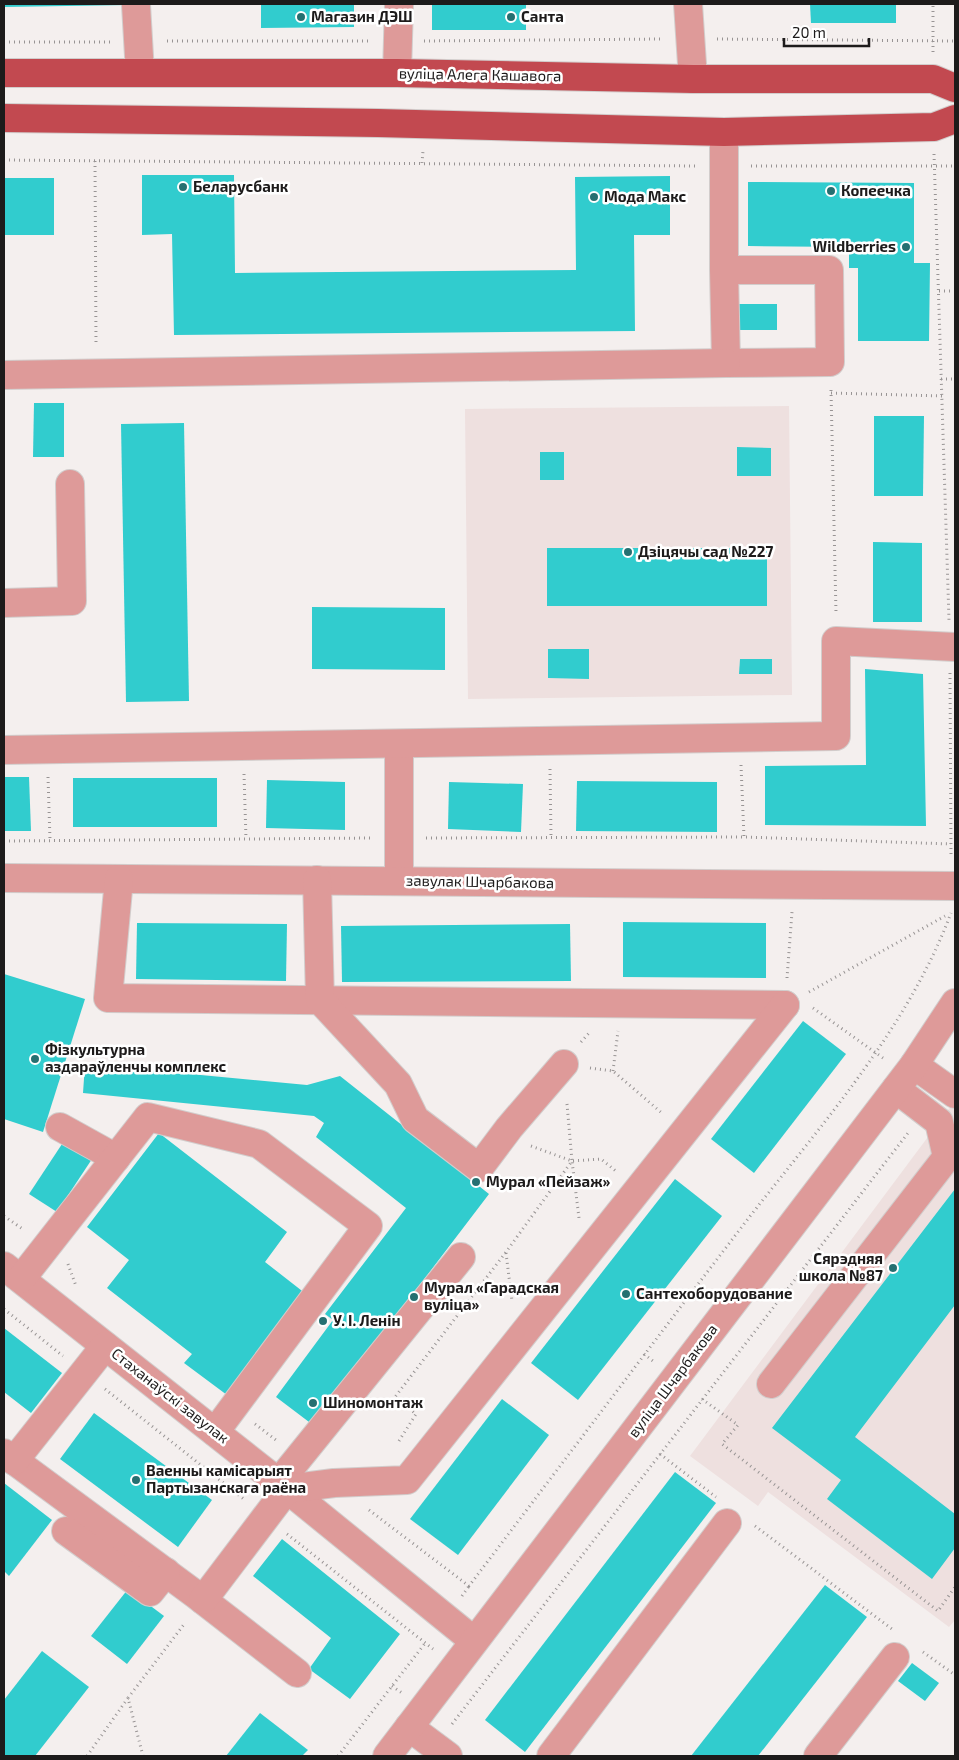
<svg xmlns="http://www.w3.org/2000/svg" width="959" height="1760" font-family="'Exo 2',sans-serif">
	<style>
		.built { fill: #eee0df }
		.building { fill: #31ccce }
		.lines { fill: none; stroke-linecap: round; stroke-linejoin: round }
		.minor-casing { stroke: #d2cdcc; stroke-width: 30 }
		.major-casing { stroke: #d2cdcc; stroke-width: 30 }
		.path { stroke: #989494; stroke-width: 3; stroke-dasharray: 1 4; stroke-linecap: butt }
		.minor { stroke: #de9a99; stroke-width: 28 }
		.major { stroke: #c24950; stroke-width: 28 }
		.poi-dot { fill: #257071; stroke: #fff; stroke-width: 2 }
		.labels { text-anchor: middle; stroke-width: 5; stroke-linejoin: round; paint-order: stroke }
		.poi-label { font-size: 15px; font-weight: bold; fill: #1d1b1b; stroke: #fff; text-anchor: start }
		.street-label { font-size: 15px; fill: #1d1b1b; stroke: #fff }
	</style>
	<rect width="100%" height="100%" fill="#f4efee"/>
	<g class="built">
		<path d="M789,406L792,695L468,699L465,409Z"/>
		<path d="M951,1106L955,1110V1620L949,1627L768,1492L758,1506L690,1456Z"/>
	</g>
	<g class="building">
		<path d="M4,4H129V5L4,7Z"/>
		<path d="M261,4H354V27L261,28Z"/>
		<rect x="432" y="4" width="94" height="26"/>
		<path d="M810,4H896V23H811Z"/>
		<path d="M142,175H234L235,273L576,270L575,177L670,176V235H634L635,331L174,335L172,234L142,235Z"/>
		<rect x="4" y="178" width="50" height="57"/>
		<path d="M748,182L914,183V263H930L929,341H858V268H849V247L748,246Z"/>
		<path d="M738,304H777V330H737Z"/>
		<path d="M34,403H64V457H33Z"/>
		<path d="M874,416H924L923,496H874Z"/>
		<path d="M184,423L189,701L126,702L121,424Z"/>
		<path d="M737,447L771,448V476H737Z"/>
		<rect x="540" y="452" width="24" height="28"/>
		<path d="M873,542L922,543V622H873Z"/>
		<rect x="547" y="548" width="220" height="58"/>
		<path d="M312,607L445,608V670L312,669Z"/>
		<path d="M548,649H589V679L548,678Z"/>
		<path d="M740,659H772V674H739Z"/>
		<path d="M865,669L923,674L926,826L765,825V766L866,765Z"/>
		<path d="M4,777H29L31,831H4Z"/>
		<rect x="73" y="778" width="144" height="49"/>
		<path d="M267,780L345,782V830L266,828Z"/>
		<path d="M577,781L717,782V832L576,831Z"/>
		<path d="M449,782L523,784L521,832L448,829Z"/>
		<path d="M623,922L766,923V978L623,977Z"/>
		<path d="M137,923L287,924L286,981L136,979Z"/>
		<path d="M570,924L571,981L342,982L341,926Z"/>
		<path d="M4,974L85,999L43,1132L4,1119Z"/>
		<path d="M803,1021L846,1054L754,1173L711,1139Z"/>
		<path d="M85,1064L307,1085L340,1076L489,1194L313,1425L276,1397L333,1320L325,1314L406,1208L316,1137L324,1123L314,1116L83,1093Z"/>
		<path d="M159,1133L287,1232L265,1262L306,1294L227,1395L184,1363L192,1354L107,1288L129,1260L87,1227Z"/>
		<path d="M64,1141L92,1159L57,1212L29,1194Z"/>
		<path d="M675,1179L722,1216L578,1400L531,1363Z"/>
		<path d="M955,1189V1305L855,1437L955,1514V1548L932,1579L827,1499L841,1480L772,1428Z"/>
		<path d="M4,1328L62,1373L31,1413L4,1392Z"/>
		<path d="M502,1399L549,1435L458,1555L410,1519Z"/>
		<path d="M94,1413L212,1500L178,1547L60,1459Z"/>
		<path d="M675,1472L716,1503L525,1752L485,1720Z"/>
		<path d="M4,1483L52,1520L9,1576L4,1571Z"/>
		<path d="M282,1539L400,1634L350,1699L309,1669L331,1638L253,1576Z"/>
		<path d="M825,1585L867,1617L758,1756H691Z"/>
		<path d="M128,1589L164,1616L127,1664L91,1636Z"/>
		<path d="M42,1651L89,1687L35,1756H4V1700Z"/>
		<path d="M912,1663L939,1683L925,1701L898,1681Z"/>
		<path d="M260,1713L308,1750L302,1756H226Z"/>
	</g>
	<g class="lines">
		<defs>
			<g id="minor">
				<path d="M688,4L693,79"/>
				<path d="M136,5L140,73"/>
				<path d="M397,73L399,4"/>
				<path d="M724,132V270H829L830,362L726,363L724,270"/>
				<path d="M4,375L726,363"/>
				<path d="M4,603L72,601L70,484"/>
				<path d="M399,744V881"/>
				<path d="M4,750L836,736V641L955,647"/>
				<path d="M4,878L955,886"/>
				<path d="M119,879L108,998L785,1005"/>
				<path d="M317,880L320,1000L398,1084L415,1119L479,1168L509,1128L564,1064"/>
				<path d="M914,1065L955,1094"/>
				<path d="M60,1127L116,1158"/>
				<path d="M4,1266L287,1489L474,1641"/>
				<path d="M21,1279L148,1117L259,1144L368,1226L215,1432"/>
				<path d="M771,1384L947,1157L939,1122L896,1089"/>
				<path d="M4,1453L195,1594L297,1673"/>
				<path d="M14,1461L105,1346"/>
				<path d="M279,1482L461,1257"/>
				<path d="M66,1531L150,1592L166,1572"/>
				<path d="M203,1600L287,1489L334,1483L407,1480L785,1005"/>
				<path d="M409,1727L448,1756"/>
				<path d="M387,1756L914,1065L955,1003"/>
				<path d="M551,1756L727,1523"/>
				<path d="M818,1756L895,1657"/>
			</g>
			<g id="major">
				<path d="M4,73H397L693,79H933L955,88"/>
				<path d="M4,118L378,123L724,132L934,127L955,119"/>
			</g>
		</defs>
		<use href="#minor" class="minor-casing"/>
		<use href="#major" class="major-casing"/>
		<g class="path">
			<path d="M717,39L955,41"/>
			<path d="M167,41H371"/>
			<path d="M424,41L663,39"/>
			<path d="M4,42H111"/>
			<path d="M933,52V4"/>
			<path d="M934,154L949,620"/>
			<path d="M4,160L697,166"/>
			<path d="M95,161L96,345"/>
			<path d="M422,163L423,151"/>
			<path d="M751,166H955"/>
			<path d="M939,291H955"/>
			<path d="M941,379H955"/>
			<path d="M831,390L836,613"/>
			<path d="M831,393L942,396"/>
			<path d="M950,673L951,857"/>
			<path d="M741,765L744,837"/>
			<path d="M550,769L551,838"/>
			<path d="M244,774L246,839"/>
			<path d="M48,777L50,840"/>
			<path d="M426,838L744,837L951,844"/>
			<path d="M4,841L373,838"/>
			<path d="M787,978L792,912"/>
			<path d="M809,992L945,916"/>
			<path d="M813,1008L883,1058"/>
			<path d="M581,1042L590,1032"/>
			<path d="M590,1068L613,1071L663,1114"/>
			<path d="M613,1071L618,1031"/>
			<path d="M567,1104L572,1161"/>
			<path d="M531,1146L572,1161L579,1218"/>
			<path d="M4,1216L24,1230"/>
			<path d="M506,1253L512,1301"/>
			<path d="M68,1264L76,1286"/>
			<path d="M4,1309L63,1356"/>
			<path d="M644,1354L653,1361"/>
			<path d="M105,1389L245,1500"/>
			<path d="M702,1399L738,1425L722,1444L938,1611L955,1587"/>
			<path d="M255,1424L276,1440"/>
			<path d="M399,1441L416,1414L395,1397L506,1252L572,1161L601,1159L617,1172"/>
			<path d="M660,1454L716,1497"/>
			<path d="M369,1510L469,1586C561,1465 652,1344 744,1224C820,1126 907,1030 951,913"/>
			<path d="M755,1526L892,1629"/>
			<path d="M287,1534L433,1649"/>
			<path d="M462,1596L469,1586"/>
			<path d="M923,1652L955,1675"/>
			<path d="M392,1686L402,1693"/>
			<path d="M452,1724L908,1133"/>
			<path d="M87,1756L128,1698"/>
			<path d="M143,1756L128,1698L185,1623"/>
			<path d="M338,1756L426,1642"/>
		</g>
		<use href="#minor" class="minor"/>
		<use href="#major" class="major"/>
	</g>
	<g class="poi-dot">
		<circle cx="301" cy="17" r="5"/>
		<circle cx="511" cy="17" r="5"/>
		<circle cx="183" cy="187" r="5"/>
		<circle cx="831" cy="191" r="5"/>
		<circle cx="594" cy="197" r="5"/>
		<circle cx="906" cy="247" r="5"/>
		<circle cx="628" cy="552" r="5"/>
		<circle cx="35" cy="1059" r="5"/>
		<circle cx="476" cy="1182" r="5"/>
		<circle cx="893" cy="1268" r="5"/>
		<circle cx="626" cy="1294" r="5"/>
		<circle cx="414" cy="1297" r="5"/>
		<circle cx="323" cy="1321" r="5"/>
		<circle cx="313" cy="1403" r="5"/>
		<circle cx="136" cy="1480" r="5"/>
	</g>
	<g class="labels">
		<g class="poi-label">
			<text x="311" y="22">Магазин ДЭШ</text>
			<text x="521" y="22">Санта</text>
			<text x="193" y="192">Беларусбанк</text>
			<text x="841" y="196">Копеечка</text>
			<text x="604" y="202">Мода Макс</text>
			<text x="896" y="252" text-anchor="end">Wildberries</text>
			<text x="638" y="557">Дзіцячы сад №227</text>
			<text x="45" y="1055">Фізкультурна<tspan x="45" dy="17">аздараўленчы комплекс</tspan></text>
			<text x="486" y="1187">Мурал «Пейзаж»</text>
			<text x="883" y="1264" text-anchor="end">Сярэдняя<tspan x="883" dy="17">школа №87</tspan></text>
			<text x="424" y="1293">Мурал «Гарадская<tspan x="424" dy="17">вуліца»</tspan></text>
			<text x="636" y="1299">Сантехоборудование</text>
			<text x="333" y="1326">У. І. Ленін</text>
			<text x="323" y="1408">Шиномонтаж</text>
			<text x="146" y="1476">Ваенны камісарыят<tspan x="146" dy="17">Партызанскага раёна</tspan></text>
		</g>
		<g class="street-label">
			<text transform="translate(480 75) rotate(1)" y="5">вуліца Алега Кашавога</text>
			<text transform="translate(480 882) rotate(1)" y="5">завулак Шчарбакова</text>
			<text transform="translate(673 1381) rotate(-53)" y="5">вуліца Шчарбакова</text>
			<text transform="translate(170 1396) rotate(38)" y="5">Стаханаўскі завулак</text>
		</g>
	</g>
	<rect width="959" height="1760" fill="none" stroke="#1d1b1b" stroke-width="10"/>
	<path d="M784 38v8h85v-8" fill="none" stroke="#1d1b1b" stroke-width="2.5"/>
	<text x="792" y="38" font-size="15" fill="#1d1b1b" stroke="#ffffff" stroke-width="4" paint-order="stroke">20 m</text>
</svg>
